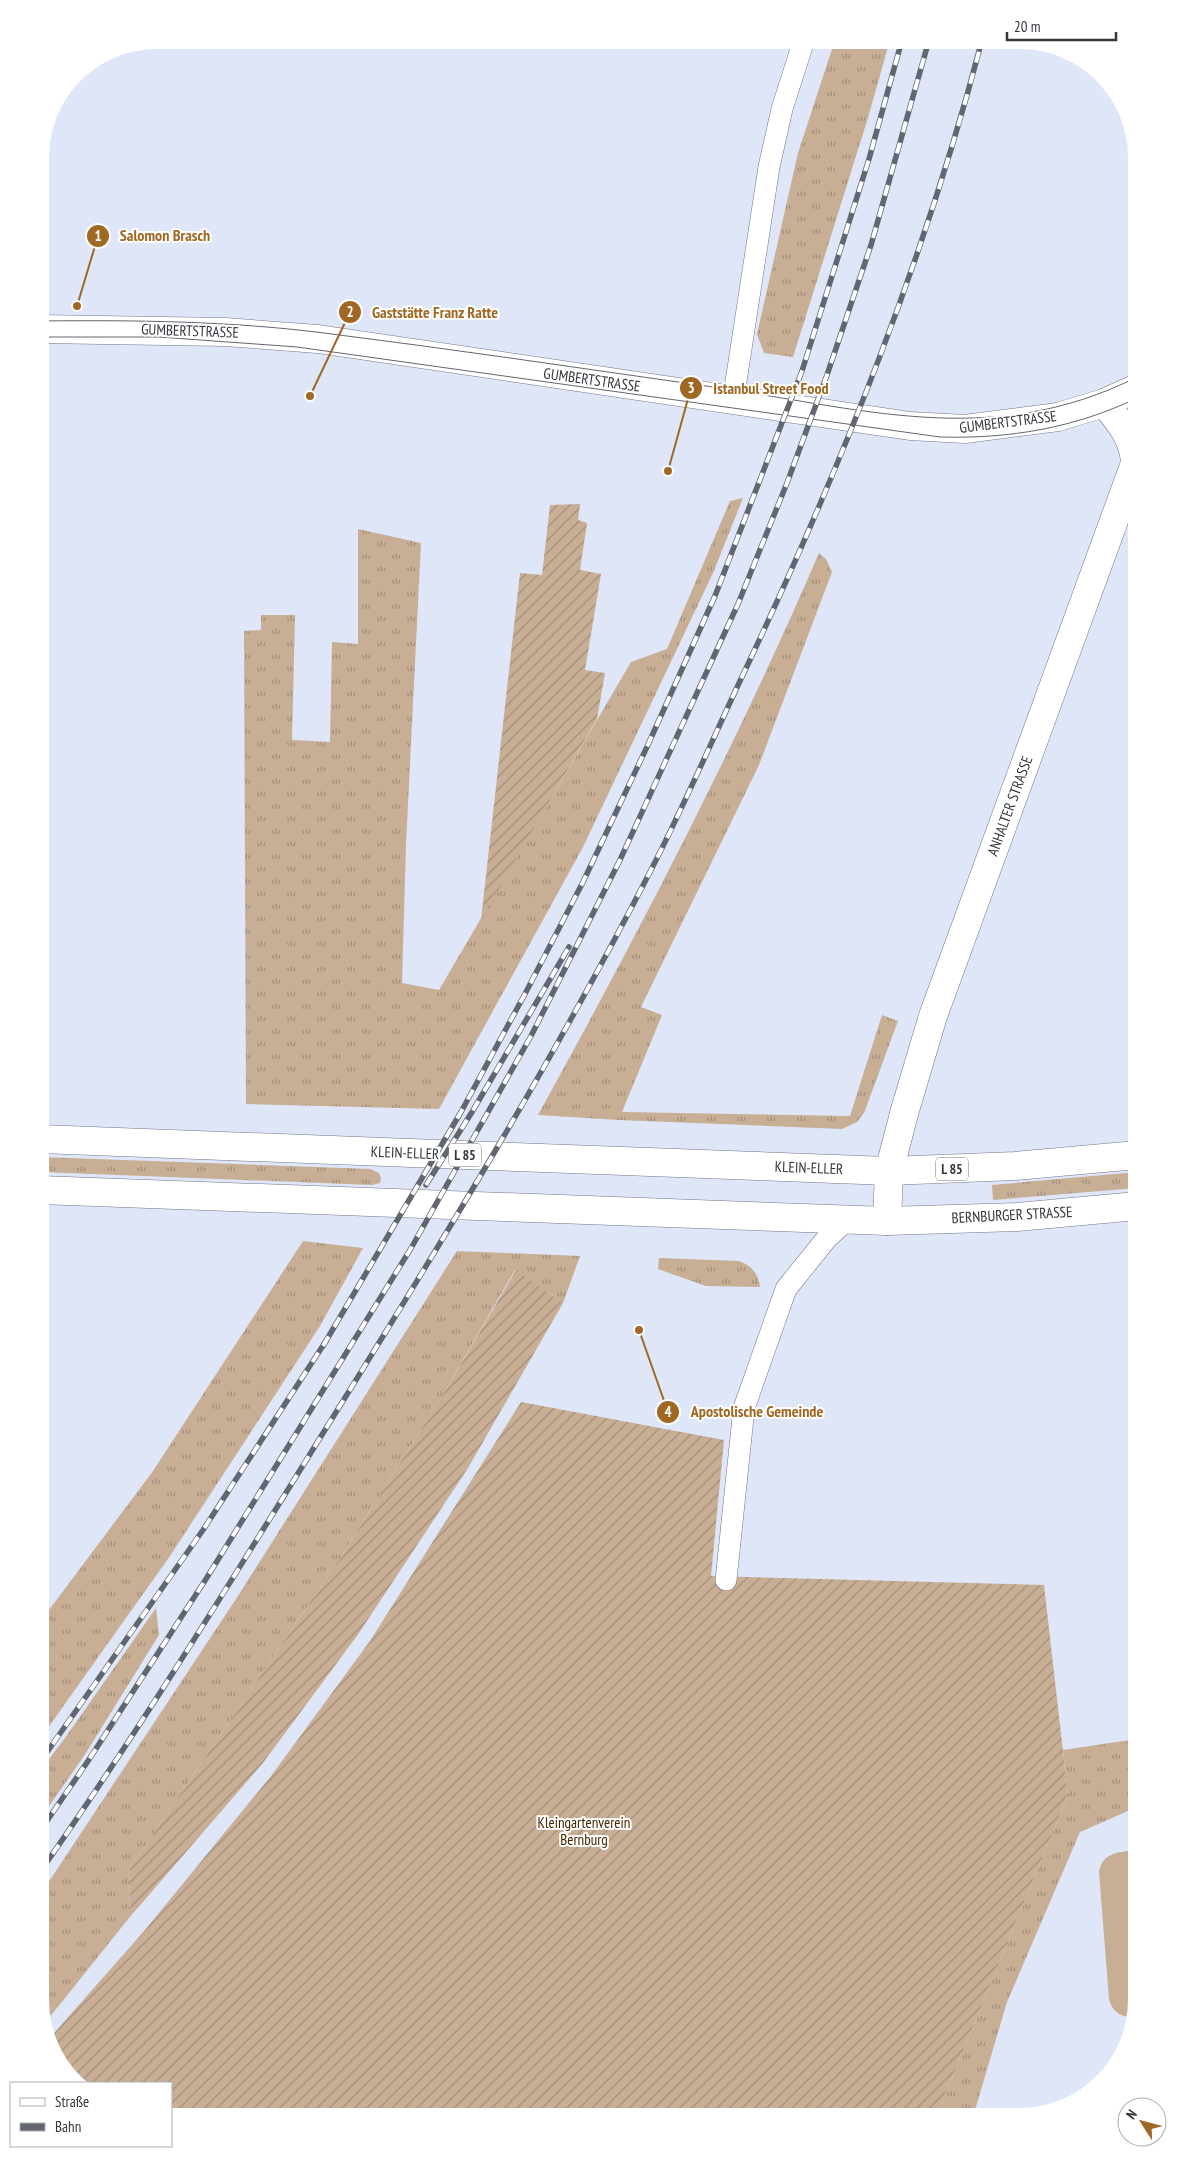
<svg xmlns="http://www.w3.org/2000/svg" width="1177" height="2157" font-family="'PT Sans Narrow',sans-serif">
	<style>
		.grass { fill: url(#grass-tufts) }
		.garden { fill: url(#garden-furrows) }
		.pitch { fill: #c8ae94 }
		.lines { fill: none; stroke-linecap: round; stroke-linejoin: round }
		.lane-casing { stroke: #717787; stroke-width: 22 }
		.street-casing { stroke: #717787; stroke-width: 29 }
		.primary-casing { stroke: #717787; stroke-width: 29 }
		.lane { stroke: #fff; stroke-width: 21 }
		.street { stroke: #fff; stroke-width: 28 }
		.primary { stroke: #fff; stroke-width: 28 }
		.tram { stroke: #616670; stroke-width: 1 }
		.rail-casing { stroke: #616670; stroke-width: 5.5 }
		.rail { stroke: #fff; stroke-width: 4; stroke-dasharray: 11; stroke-linecap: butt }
		.labels { text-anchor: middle; stroke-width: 4; stroke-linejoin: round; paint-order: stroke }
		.shield { fill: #fff; stroke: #717378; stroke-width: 1 }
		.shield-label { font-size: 14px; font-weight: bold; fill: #34373e }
		.street-label { font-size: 15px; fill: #34373e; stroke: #fff }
		.park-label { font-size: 15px; fill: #432702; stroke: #fff }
		.leader { fill: none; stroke: #9f6823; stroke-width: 2 }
		.callout-dot { fill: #9f6823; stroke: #fff; stroke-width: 2 }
		.mark-label { font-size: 15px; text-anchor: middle; font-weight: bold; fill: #fff }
		.callout-label { font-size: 16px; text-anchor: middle; font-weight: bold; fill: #9f6823; stroke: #fff; stroke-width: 4; stroke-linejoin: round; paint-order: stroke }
	</style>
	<defs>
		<pattern id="grass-tufts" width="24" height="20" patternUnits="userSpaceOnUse" patternTransform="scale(1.25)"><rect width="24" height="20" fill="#c8ae94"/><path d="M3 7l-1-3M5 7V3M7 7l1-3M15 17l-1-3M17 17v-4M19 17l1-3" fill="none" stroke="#a38e7a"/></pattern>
		<pattern id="garden-furrows" width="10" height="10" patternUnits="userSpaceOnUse" patternTransform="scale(1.25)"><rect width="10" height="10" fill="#c8ae94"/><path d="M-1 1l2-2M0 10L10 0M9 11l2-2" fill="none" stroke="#a38e7a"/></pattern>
	</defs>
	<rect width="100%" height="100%" fill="#dee6f8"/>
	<g class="grass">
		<path d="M835,40H890L867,121L793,357L764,353L757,334L798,153Z"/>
		<path d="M743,498L713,573L583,847L439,1109L246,1104L244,631L261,630V615H295L292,740L330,742L332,642L358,644V529L421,543L406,844L402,983L439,990L631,662L667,649L730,501Z"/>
		<path d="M819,553L826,559L832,572L759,765L641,1007L662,1015L622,1112L850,1116L882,1015L898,1021L864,1113L857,1122L842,1129L619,1120L538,1115C639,932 736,746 819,553Z"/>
		<path d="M40,1157L370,1169L379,1173L381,1178L380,1183L372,1185L43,1172L40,1171Z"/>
		<path d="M1137,1172V1188L993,1200L992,1185Z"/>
		<path d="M303,1241L363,1248L320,1326L170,1556L40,1739V1622L153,1471Z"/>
		<path d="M457,1251L580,1256L563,1303L515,1270L439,1401L342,1555L130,1868L129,1918L45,2023L40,2000V1895L236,1599Z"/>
		<path d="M659,1258L739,1261C752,1266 758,1273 760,1287L706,1286L658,1269Z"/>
		<path d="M156,1608L159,1635L84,1756L40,1819V1771L65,1738Z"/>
		<path d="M1137,1739V1807L1080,1832L1007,2002L973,2117H936L1068,1795L1063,1750Z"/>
	</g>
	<g class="garden">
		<path d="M580,504L578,520L587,523L580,570L601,574L585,670L605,673L597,719L481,920L520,573L542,575L550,505Z"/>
		<path d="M516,1270L563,1303L468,1468L359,1633L263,1763L129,1918L130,1868L342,1555L439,1401Z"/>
		<path d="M521,1402L724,1440L711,1576L1044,1585L1068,1795L936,2117H171V2083H80L49,2045L48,2040L145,1930L271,1776L370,1641Z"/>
	</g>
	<path class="pitch" d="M1137,1850V2001L1132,2017C1120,2017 1112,2011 1109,1999L1099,1872C1102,1852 1120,1852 1137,1850Z"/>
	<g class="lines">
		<defs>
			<g id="lane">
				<path d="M733,401L769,167L782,109L804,40"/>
				<path d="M726,1580L744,1408L786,1289L827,1238L847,1220"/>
			</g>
			<g id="street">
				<path d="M40,329L225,332L318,339L910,426L965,429L1058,417L1104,403L1137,388"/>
				<path d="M887,1221L889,1171L905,1110L933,1016L1135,463C1134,438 1119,421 1104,403"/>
			</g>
			<g id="primary">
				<path d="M40,1139L889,1171L1015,1166L1137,1155"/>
				<path d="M40,1190L887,1221L1017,1217L1137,1206"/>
			</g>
		</defs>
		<use href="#lane" class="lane-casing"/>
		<use href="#street" class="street-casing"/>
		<use href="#primary" class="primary-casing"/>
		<use href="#lane" class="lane"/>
		<use href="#street" class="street"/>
		<use href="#primary" class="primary"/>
		<g class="tram">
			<path d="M40,321C135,320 230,321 324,333C452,349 579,368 706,386C858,407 990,451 1137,377"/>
			<path d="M40,337H159L297,347L940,437C1009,439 1075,428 1137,398"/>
		</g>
		<defs>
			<g id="rail">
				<path d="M426,1185L472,1112L569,947"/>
				<path d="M323,1346L461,1112L526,992L583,882L646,749L715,596L802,371L869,159L902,40"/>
				<path d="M40,1762L203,1530L326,1341"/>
				<path d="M40,1831L88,1761L206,1579L410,1250L531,1036L619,862L738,604L787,483L827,375L871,245L929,40"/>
				<path d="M40,1872C145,1722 241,1565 338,1409C448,1232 556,1055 651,870C686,802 716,731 749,662C843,462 926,255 982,40"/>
			</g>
		</defs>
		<use href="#rail" class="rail-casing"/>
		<use href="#rail" class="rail"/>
	</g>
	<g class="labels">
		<g class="shield">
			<rect x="449" y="1143.5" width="32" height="23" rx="4"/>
			<rect x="936" y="1157.5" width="32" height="23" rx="4"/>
		</g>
		<g class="shield-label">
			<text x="465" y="1160">L 85</text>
			<text x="952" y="1174">L 85</text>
		</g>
		<g class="street-label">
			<text transform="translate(190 331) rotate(2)" y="5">GUMBERTSTRASSE</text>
			<text transform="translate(592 380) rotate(8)" y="5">GUMBERTSTRASSE</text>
			<text transform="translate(1008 422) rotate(-7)" y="5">GUMBERTSTRASSE</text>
			<text transform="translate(1010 806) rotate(-70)" y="5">ANHALTER STRASSE</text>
			<text transform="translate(405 1153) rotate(2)" y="5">KLEIN-ELLER</text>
			<text transform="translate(809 1168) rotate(2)" y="5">KLEIN-ELLER</text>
			<text transform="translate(1012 1215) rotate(-3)" y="5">BERNBURGER STRASSE</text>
		</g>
		<g class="park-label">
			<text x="584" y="1828">Kleingartenverein<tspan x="584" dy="17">Bernburg</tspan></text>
		</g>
	</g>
	<path d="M0 0H1177V2157H0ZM157 49H1020A108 108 0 0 1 1128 157V2000A108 108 0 0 1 1020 2108H157A108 108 0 0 1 49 2000V157A108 108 0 0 1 157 49Z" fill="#fff" fill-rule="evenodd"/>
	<path class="leader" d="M77 306L98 236M310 396L350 312M668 471L691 388M639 1330L668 1412"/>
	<g class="callout-dot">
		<circle cx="77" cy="306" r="5"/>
		<circle cx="310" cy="396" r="5"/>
		<circle cx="668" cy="471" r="5"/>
		<circle cx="639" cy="1330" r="5"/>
		<circle cx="98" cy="236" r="12"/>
		<circle cx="350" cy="312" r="12"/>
		<circle cx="691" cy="388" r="12"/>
		<circle cx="668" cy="1412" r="12"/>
	</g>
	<g class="mark-label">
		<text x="98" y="241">1</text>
		<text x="350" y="317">2</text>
		<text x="691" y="393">3</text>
		<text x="668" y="1417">4</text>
	</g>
	<g class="callout-label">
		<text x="165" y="241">Salomon Brasch</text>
		<text x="435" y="318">Gaststätte Franz Ratte</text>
		<text x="771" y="394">Istanbul Street Food</text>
		<text x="757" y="1417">Apostolische Gemeinde</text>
	</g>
	<rect x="10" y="2082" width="162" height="65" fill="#ffffff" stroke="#aeafb2"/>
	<rect x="20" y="2098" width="25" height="8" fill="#ffffff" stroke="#aeafb2"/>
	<text x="55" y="2107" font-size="15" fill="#34373e">Straße</text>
	<rect x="20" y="2123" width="25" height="8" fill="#616670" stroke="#aeafb2"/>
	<text x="55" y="2132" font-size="15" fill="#34373e">Bahn</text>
	<g transform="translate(1142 2122) rotate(306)"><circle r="24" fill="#ffffff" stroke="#aeafb2"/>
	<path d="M0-4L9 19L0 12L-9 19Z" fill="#9f6823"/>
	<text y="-8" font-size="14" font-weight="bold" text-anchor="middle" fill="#34373e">N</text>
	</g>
	<path d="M1007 32v8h109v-8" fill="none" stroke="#34373e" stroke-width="2.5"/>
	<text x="1014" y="32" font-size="15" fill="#34373e" stroke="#ffffff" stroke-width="4" paint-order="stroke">20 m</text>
</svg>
